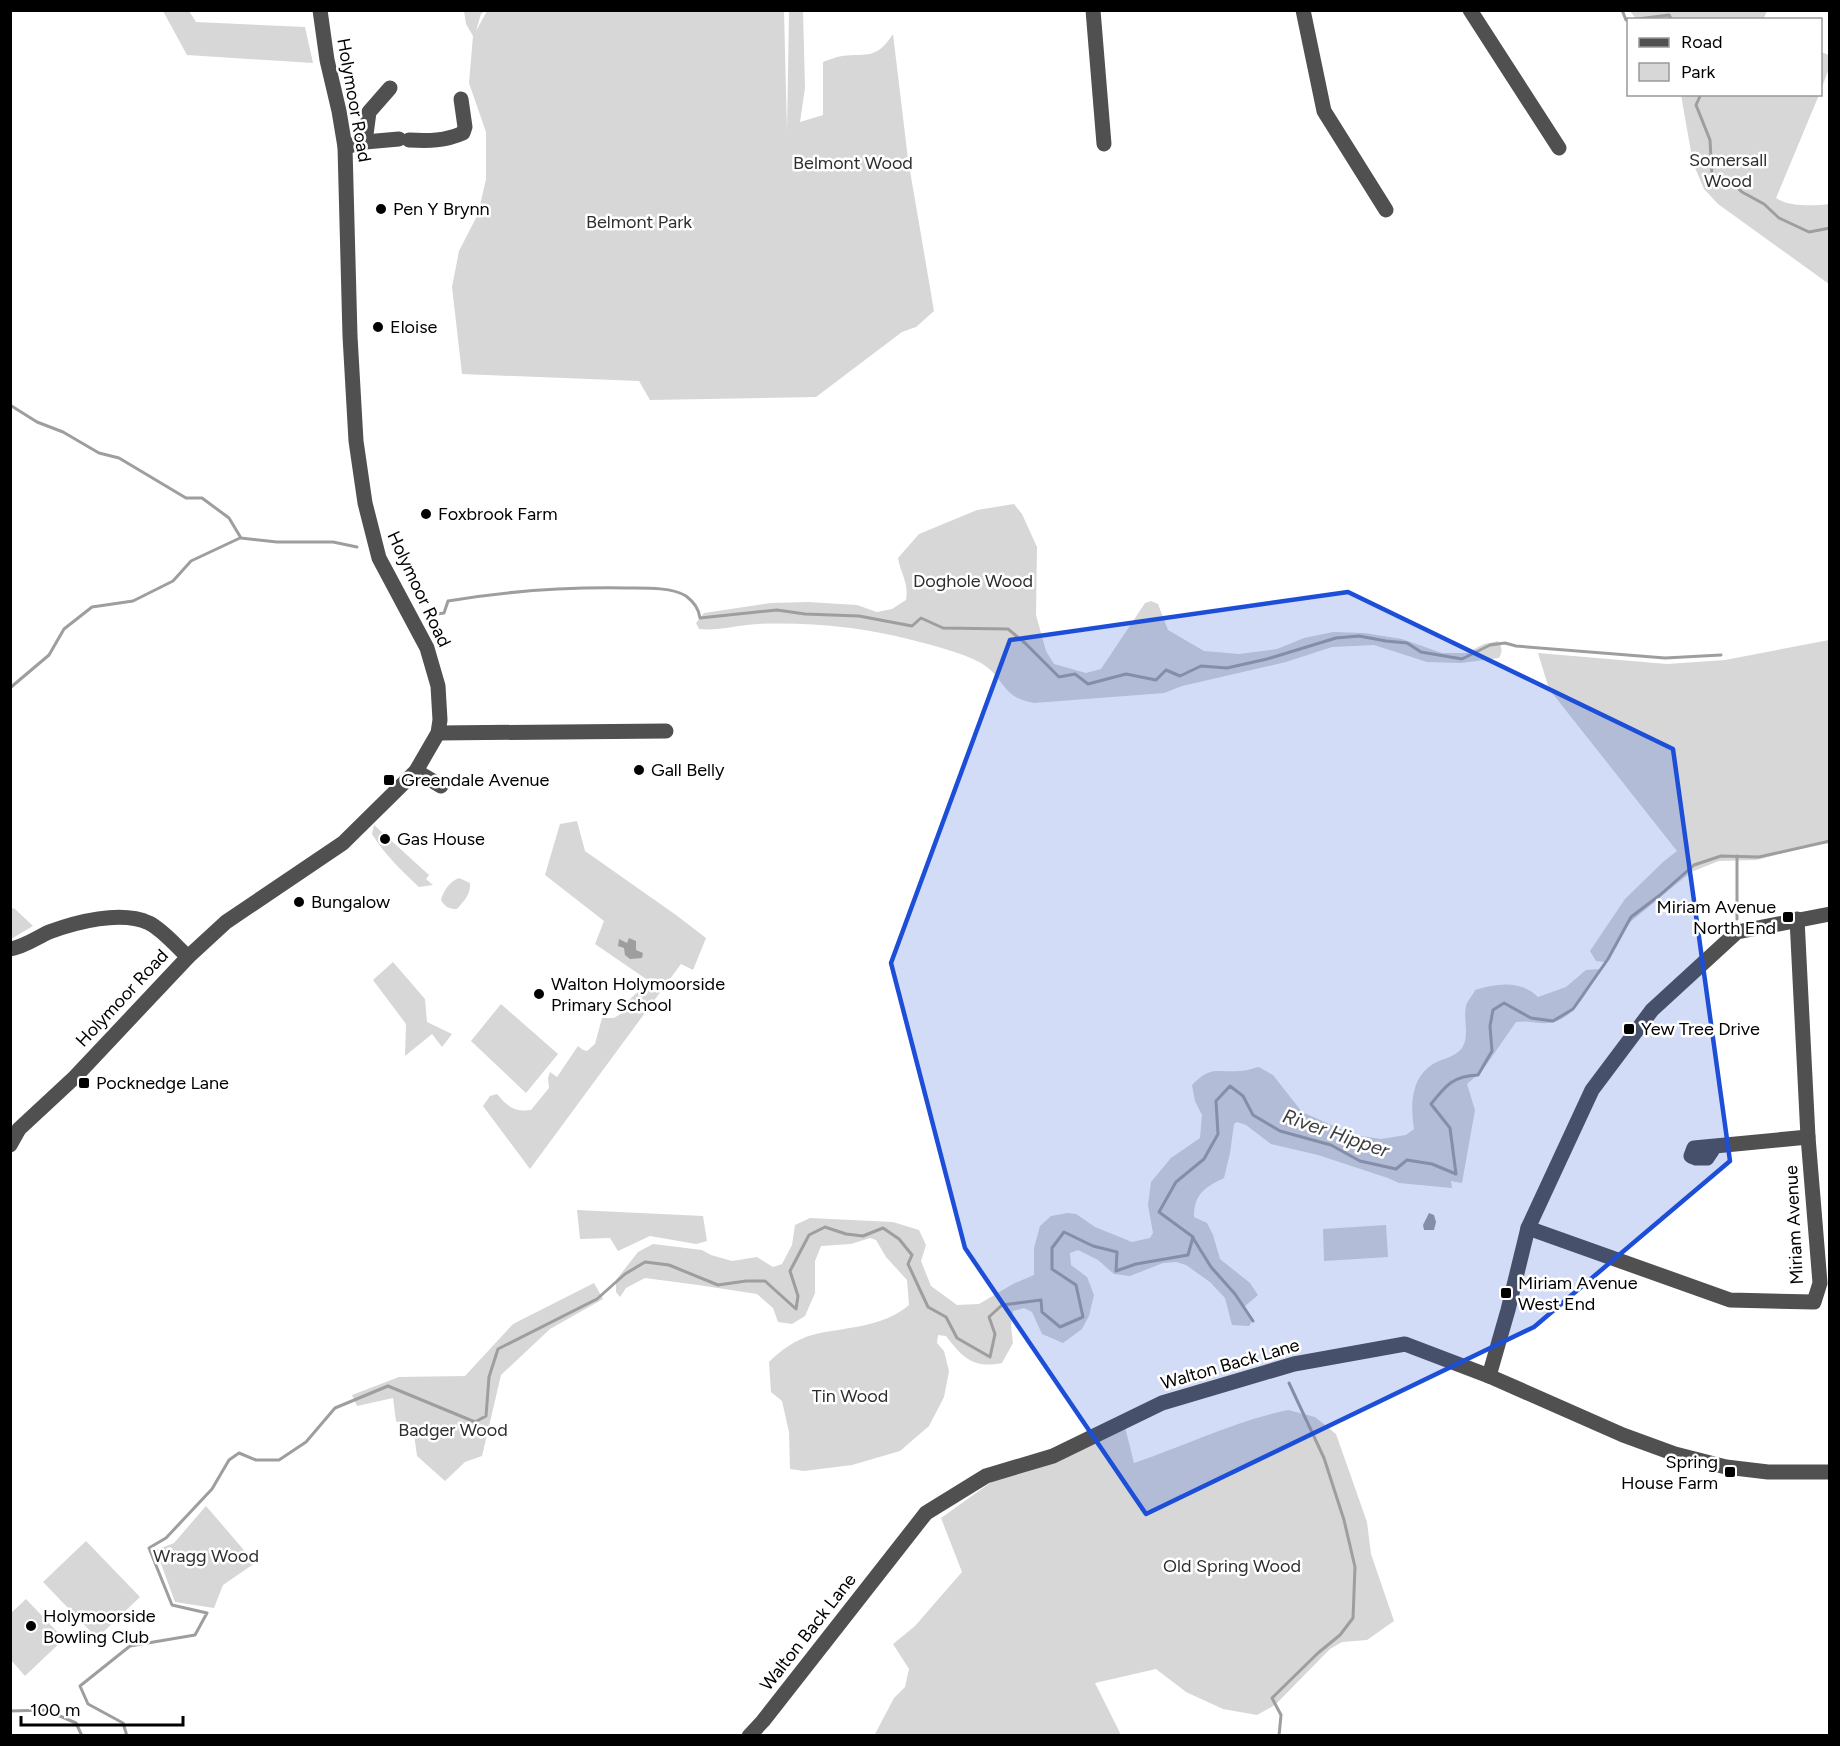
<svg xmlns="http://www.w3.org/2000/svg" width="1840" height="1746" font-family="Figtree,sans-serif">
	<style>
		.green { fill: #d7d7d7 }
		.water { fill: #9e9e9e }
		.lines { fill: none; stroke-linecap: round; stroke-linejoin: round }
		.stream { stroke: #9e9e9e; stroke-width: 3 }
		.minor { stroke: #505050; stroke-width: 15 }
		.marked { fill: #1d4ed8; fill-opacity: 0.2; stroke: #1d4ed8; stroke-width: 4.5; stroke-linejoin: round }
		.poi-dot { fill: #000; stroke: #fff; stroke-width: 2 }
		.labels { text-anchor: middle; stroke-width: 5; stroke-linejoin: round; paint-order: stroke }
		.street-label { font-size: 18px; fill: #000; stroke: #fff }
		.park-label { font-size: 18px; fill: #2e2e2e; stroke: #fff }
		.poi-label { font-size: 18px; fill: #000; stroke: #fff; text-anchor: start }
		.water-label { font-size: 20px; font-style: italic; fill: #3f3f3f; stroke: #fff }
	</style>
	<rect width="100%" height="100%" fill="#fff"/>
	<g class="green">
		<path d="M163,11H189L196,22L305,27L313,63L187,55Z"/>
		<path d="M464,11H485L481,14L476,31L487,11H784L787,132L789,11H803L805,88L800,122L823,115V62C829,60 835,57 842,56C868,53 876,60 893,34L908,159L934,311L916,327L902,332L816,397L650,400L639,381L462,374L452,287L459,251L478,214L486,179V132L469,83L473,36L466,24Z"/>
		<path d="M1630,11H1767L1763,20L1636,19Z"/>
		<path d="M1821,52L1829,55V68L1821,90Z"/>
		<path d="M1681,95H1819L1776,198C1789,207 1814,206 1829,204V284L1718,204L1704,189L1693,163Z"/>
		<path d="M1014,504L1022,514L1037,547L1036,615L1046,651L1054,664L1086,673L1101,669L1145,603L1151,601L1158,604L1168,630L1204,651L1239,654L1277,649L1304,638L1333,632L1364,633L1402,639L1442,653H1466L1484,644L1498,641C1502,647 1503,651 1499,658L1461,663L1427,662L1374,645L1332,647L1286,662L1182,686L1164,693L1034,703C1001,698 1005,677 981,663C960,652 935,646 912,640C862,627 809,622 758,624C738,625 719,631 699,629L696,623L704,613L771,603L808,602L857,605L877,612L892,609L906,600C909,583 901,575 898,558L919,534L977,510Z"/>
		<path d="M1829,640V843L1816,845L1756,860L1719,861L1691,872L1629,923L1605,962L1596,961L1590,951L1625,899L1663,862L1677,851L1549,689L1538,653L1667,664L1725,660Z"/>
		<path d="M577,821L585,851L676,915L706,938L693,970L681,964L530,1169L483,1106L490,1096L497,1094C508,1107 514,1112 531,1110L549,1088L548,1078L550,1072L557,1077L578,1046L583,1050L587,1051L595,1044L602,1018H614L622,1013V1007L649,981L595,944L604,921L545,875L560,824Z"/>
		<path d="M374,825L429,875L426,879L433,885L419,887C402,871 384,854 372,834Z"/>
		<path d="M459,878L470,883C471,894 464,901 457,909C449,909 445,907 441,900C443,891 450,881 459,878Z"/>
		<path d="M14,908L33,926L11,939V909Z"/>
		<path d="M393,962L425,999L427,1022L452,1034L442,1047L432,1034L405,1056L406,1024L373,980Z"/>
		<path d="M1600,969C1588,989 1576,1019 1549,1023C1538,1024 1527,1020 1516,1022L1482,1071L1467,1084L1475,1110L1462,1183L1451,1181L1452,1188L1399,1183L1388,1178L1318,1155L1271,1144L1246,1125L1237,1122L1234,1124L1230,1153L1224,1178C1205,1187 1194,1194 1194,1217L1207,1223L1213,1235L1220,1259L1250,1283L1258,1295L1244,1307L1253,1320L1249,1326L1232,1325L1225,1298L1210,1282L1186,1265L1176,1262L1163,1263L1130,1276L1114,1274L1098,1260L1078,1250L1070,1253L1071,1265L1087,1277L1094,1295L1089,1316L1082,1329L1063,1343L1042,1334L1032,1312L1024,1308L1013,1311L1011,1326L1013,1343L1002,1363C973,1369 962,1357 946,1336L938,1335L937,1343L944,1351L949,1371L944,1397L929,1426L900,1451L852,1465L804,1471L790,1469L789,1432L782,1401L771,1392L769,1362C781,1350 795,1340 812,1335C843,1327 883,1328 909,1305L907,1280L886,1257L876,1240L870,1238L851,1244L821,1246L815,1261V1293L805,1316L792,1324L778,1322L773,1308L757,1294L698,1285L645,1278L626,1288L620,1297L616,1292V1280L638,1252L653,1244L702,1250L711,1255L732,1261L757,1257L773,1267L782,1264L792,1245L795,1225L810,1218L893,1222L919,1230L926,1245L921,1261L931,1286L957,1305L979,1304L1013,1284L1034,1275V1248L1040,1226L1051,1216L1068,1213L1076,1214L1095,1227L1132,1242L1150,1238L1153,1233L1148,1205L1151,1182L1171,1158L1200,1138L1202,1115L1195,1101L1192,1085C1211,1065 1217,1073 1240,1071C1247,1071 1253,1068 1259,1067L1273,1075L1302,1112L1354,1135L1381,1139L1406,1135L1414,1129C1410,1103 1411,1073 1439,1061C1447,1058 1457,1055 1462,1048C1470,1036 1463,1019 1466,1006C1467,1001 1473,995 1475,990C1498,983 1521,980 1538,997L1566,987L1586,970Z"/>
		<path d="M501,1004L558,1054L526,1093L471,1041Z"/>
		<path d="M577,1210L703,1216L707,1241L696,1244L650,1236L618,1251L610,1238L580,1239Z"/>
		<path d="M1386,1225L1388,1257L1324,1261L1323,1229Z"/>
		<path d="M594,1283L603,1299L550,1329L501,1375L482,1456L465,1462L445,1481L417,1456L414,1434L396,1421L393,1398L357,1406L352,1395L399,1377L465,1376L513,1324Z"/>
		<path d="M1288,1410L1315,1417L1336,1434L1367,1522L1371,1554L1394,1621L1367,1640L1342,1642L1330,1649L1275,1705L1257,1715L1223,1709L1186,1692L1156,1669L1095,1683L1121,1735L874,1736L894,1698L905,1687L909,1669L893,1644L915,1626L962,1572L941,1518L990,1483L1125,1427L1134,1463C1185,1446 1234,1421 1288,1410Z"/>
		<path d="M206,1506L255,1563L223,1585L214,1608L175,1602L156,1550L174,1543Z"/>
		<path d="M86,1541L140,1597L97,1638L43,1582Z"/>
		<path d="M26,1599L64,1639L25,1676L11,1660L10,1614Z"/>
	</g>
	<g class="water">
		<path d="M629,938L636,941V950L643,953L642,958L630,959L625,955L624,948L618,946L619,939L627,943Z"/>
		<path d="M1429,1213L1434,1215L1436,1222L1434,1230H1424L1423,1225Z"/>
	</g>
	<g class="lines">
		<g class="stream">
			<path d="M1622,10L1626,20H1628"/>
			<path d="M1630,20L1669,15L1672,20"/>
			<path d="M1701,94L1696,105L1710,140L1712,176L1730,181L1742,192L1764,204L1779,218L1809,232L1830,228"/>
			<path d="M10,405L37,422L63,432L99,453L119,458L186,498H202L229,518L241,538L277,542H333L357,547"/>
			<path d="M431,615L444,613L448,601C507,591 568,587 627,588C644,588 672,587 686,596C694,602 699,609 700,618L777,610L805,614L859,616L912,626L921,618L943,628L1008,629L1025,643L1059,677L1075,674L1088,684L1126,674L1156,680L1166,670L1180,676L1201,666L1227,668L1267,659L1336,638L1359,636L1386,641L1407,643L1421,652L1462,659L1490,645L1505,643L1516,646L1665,658L1721,655"/>
			<path d="M10,688L49,655L64,629L92,607L133,601L173,581L191,561L240,538"/>
			<path d="M1737,856V919"/>
			<path d="M1193,1238L1211,1267L1235,1294L1253,1321"/>
			<path d="M10,1711L46,1710L76,1723L82,1736"/>
			<path d="M127,1736L123,1723L88,1704L80,1686L130,1646L195,1635L207,1613L172,1605L149,1548L166,1538L212,1489L229,1460L239,1453L256,1460H279L306,1442L335,1408L388,1386L475,1422L486,1416L489,1377L498,1349L597,1299L625,1274L645,1262L669,1265L718,1285L746,1281H765L796,1309L798,1296L790,1271L809,1235L825,1227L846,1234L863,1236L883,1228L899,1239L912,1255L908,1264L928,1307L946,1317L957,1338L990,1357L995,1334L989,1317L1002,1305L1041,1300L1042,1312L1060,1327L1083,1317L1076,1285L1052,1269V1248L1064,1232L1093,1246L1117,1252L1116,1271L1136,1264L1188,1255L1193,1237L1159,1212L1176,1182L1204,1159L1218,1134L1216,1101L1230,1086L1243,1096L1253,1115L1280,1131L1331,1145L1360,1161L1396,1169L1407,1160L1432,1164L1456,1174L1450,1128L1431,1104C1446,1085 1453,1076 1478,1075L1492,1051L1490,1026L1493,1010L1504,1003L1531,1018L1553,1021L1573,1009L1608,959L1631,917L1660,895L1694,865L1721,856L1759,857L1830,841"/>
			<path d="M1279,1736L1281,1715L1272,1698L1318,1653L1340,1635L1353,1618L1355,1567L1344,1520L1324,1458L1289,1383"/>
		</g>
		<g class="minor">
			<path d="M1093,10L1104,144"/>
			<path d="M1303,10L1324,111L1386,210"/>
			<path d="M1470,10L1559,148"/>
			<path d="M409,140C429,141 445,141 463,133L465,127L461,99"/>
			<path d="M365,142L399,139"/>
			<path d="M345,147L365,142L369,112L390,88"/>
			<path d="M438,733L666,731"/>
			<path d="M416,771L441,786"/>
			<path d="M10,949C24,947 36,938 49,932C76,922 121,910 149,923C163,930 176,946 188,957"/>
			<path d="M10,1145L19,1129L75,1077L188,957L226,922L343,843L416,771L438,733L440,720L438,686L427,648L379,558L365,503L356,441L350,336L345,147L339,111L327,60L320,10"/>
			<path d="M1715,1146L1707,1158H1696L1691,1156L1694,1148L1808,1137"/>
			<path d="M1528,1228L1730,1300L1814,1302L1820,1283L1808,1137L1797,919"/>
			<path d="M1489,1376L1508,1310L1528,1228L1592,1090L1652,1010L1737,932L1830,914"/>
			<path d="M749,1736L763,1721L926,1513L986,1476L1053,1456L1162,1403L1294,1364L1405,1344L1489,1376L1623,1435L1675,1454L1726,1467L1768,1472H1830"/>
		</g>
	</g>
	<path class="marked" d="M1348,592L1673,749L1730,1161L1534,1327L1146,1514L965,1248L891,963L1010,640Z"/>
	<g class="poi-dot">
		<circle cx="381" cy="209" r="6"/>
		<circle cx="378" cy="327" r="6"/>
		<circle cx="426" cy="514" r="6"/>
		<circle cx="639" cy="770" r="6"/>
		<rect x="383" y="774" width="12" height="12" rx="3"/>
		<circle cx="385" cy="839" r="6"/>
		<circle cx="299" cy="902" r="6"/>
		<rect x="1782" y="911" width="12" height="12" rx="3"/>
		<circle cx="539" cy="994" r="6"/>
		<rect x="1623" y="1023" width="12" height="12" rx="3"/>
		<rect x="78" y="1077" width="12" height="12" rx="3"/>
		<rect x="1500" y="1287" width="12" height="12" rx="3"/>
		<rect x="1724" y="1466" width="12" height="12" rx="3"/>
		<circle cx="31" cy="1626" r="6"/>
	</g>
	<g class="labels">
		<g class="street-label">
			<text transform="translate(354 100) rotate(80)" y="6">Holymoor Road</text>
			<text transform="translate(419 589) rotate(65)" y="6">Holymoor Road</text>
			<text transform="translate(122 998) rotate(-47)" y="6">Holymoor Road</text>
			<text transform="translate(1794 1225) rotate(-93)" y="6">Miriam Avenue</text>
			<text transform="translate(1230 1364) rotate(-16)" y="6">Walton Back Lane</text>
			<text transform="translate(808 1632) rotate(-52)" y="6">Walton Back Lane</text>
		</g>
		<g class="park-label">
			<text x="1728" y="166">Somersall<tspan x="1728" dy="21">Wood</tspan></text>
			<text x="853" y="169">Belmont Wood</text>
			<text x="639" y="228">Belmont Park</text>
			<text x="973" y="587">Doghole Wood</text>
			<text x="850" y="1402">Tin Wood</text>
			<text x="453" y="1436">Badger Wood</text>
			<text x="206" y="1562">Wragg Wood</text>
			<text x="1232" y="1572">Old Spring Wood</text>
		</g>
		<g class="poi-label">
			<text x="393" y="215">Pen Y Brynn</text>
			<text x="390" y="333">Eloise</text>
			<text x="438" y="520">Foxbrook Farm</text>
			<text x="651" y="776">Gall Belly</text>
			<text x="401" y="786">Greendale Avenue</text>
			<text x="397" y="845">Gas House</text>
			<text x="311" y="908">Bungalow</text>
			<text x="1776" y="913" text-anchor="end">Miriam Avenue<tspan x="1776" dy="21">North End</tspan></text>
			<text x="551" y="990">Walton Holymoorside<tspan x="551" dy="21">Primary School</tspan></text>
			<text x="1641" y="1035">Yew Tree Drive</text>
			<text x="96" y="1089">Pocknedge Lane</text>
			<text x="1518" y="1289">Miriam Avenue<tspan x="1518" dy="21">West End</tspan></text>
			<text x="1718" y="1468" text-anchor="end">Spring<tspan x="1718" dy="21">House Farm</tspan></text>
			<text x="43" y="1622">Holymoorside<tspan x="43" dy="21">Bowling Club</tspan></text>
		</g>
		<g class="water-label">
			<text transform="translate(1336 1133) rotate(19)" y="7">River Hipper</text>
		</g>
	</g>
	<rect width="1840" height="1746" fill="none" stroke="#000000" stroke-width="24"/>
	<rect x="1627" y="18" width="195" height="78" fill="#ffffff" stroke="#999999" stroke-width="1.5"/>
	<rect x="1639" y="38" width="30" height="9" fill="#505050" stroke="#999999" stroke-width="1.5"/>
	<text x="1681" y="48" font-size="18" fill="#000000">Road</text>
	<rect x="1639" y="63" width="30" height="18" fill="#d7d7d7" stroke="#999999" stroke-width="1.5"/>
	<text x="1681" y="78" font-size="18" fill="#000000">Park</text>
	<path d="M21 1716v9h162v-9" fill="none" stroke="#000000" stroke-width="3"/>
	<text x="30" y="1716" font-size="18" fill="#000000" stroke="#ffffff" stroke-width="4.5" paint-order="stroke">100 m</text>
</svg>
